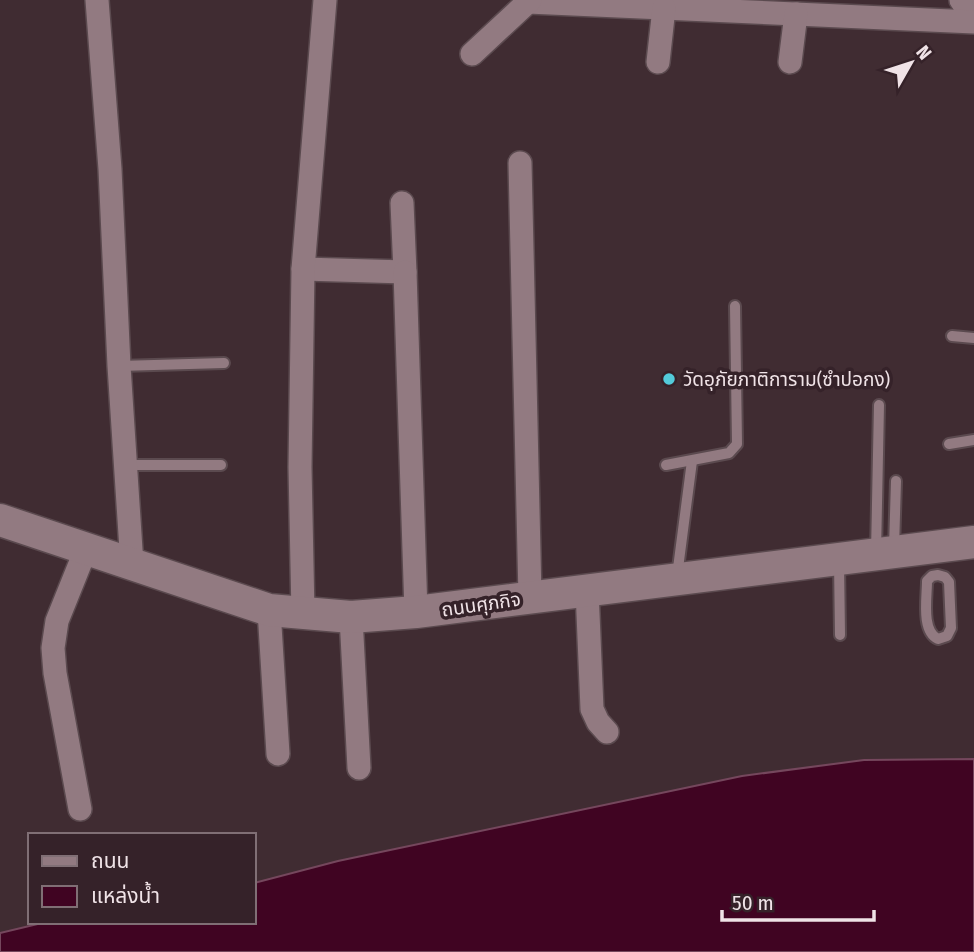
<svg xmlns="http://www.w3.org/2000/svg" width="974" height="952" font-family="'Fira Sans Condensed','Noto Sans Thai',sans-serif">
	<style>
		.water { fill: #400422; stroke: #75475d; stroke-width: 2 }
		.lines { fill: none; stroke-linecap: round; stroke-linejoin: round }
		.lane-casing { stroke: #5b4a4f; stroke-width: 14 }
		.street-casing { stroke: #5b4a4f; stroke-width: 26 }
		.secondary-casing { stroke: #5b4a4f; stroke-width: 35 }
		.lane { stroke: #927a81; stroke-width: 10 }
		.street { stroke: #927a81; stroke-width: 23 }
		.secondary { stroke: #927a81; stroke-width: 32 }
		.poi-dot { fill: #53cbda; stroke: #352229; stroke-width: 2.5 }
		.labels { text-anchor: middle; stroke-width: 7; stroke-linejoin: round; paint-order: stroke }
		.poi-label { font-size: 19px; fill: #f0e3e7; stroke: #352229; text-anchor: start }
		.street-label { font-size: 19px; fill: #f0e3e7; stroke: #352229 }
	</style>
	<rect width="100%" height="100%" fill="#402c32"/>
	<path class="water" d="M974,759V952H0V933L46,922H254V883L338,861L742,776L864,760Z"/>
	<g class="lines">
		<defs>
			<g id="lane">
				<path d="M952,336L974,338"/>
				<path d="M119,366L224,363"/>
				<path d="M949,444L974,440"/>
				<path d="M126,465H221"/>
				<path d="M666,465L729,453L737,444L735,306"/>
				<path d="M894,548L896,481"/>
				<path d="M876,553L879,405"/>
				<path d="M839,562L840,635"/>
				<path d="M938,575L945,577L949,582L951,628L947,636L938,639C921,631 927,598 927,581L932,576Z"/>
				<path d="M677,576L692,461"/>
			</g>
			<g id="street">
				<path d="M97,0L110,169L119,366L132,565"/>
				<path d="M961,0L974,19"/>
				<path d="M528,2L974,22"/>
				<path d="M472,54L530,0"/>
				<path d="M658,62L664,8"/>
				<path d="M790,62L796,14"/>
				<path d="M520,163L530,597"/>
				<path d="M303,269L405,272L402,203"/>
				<path d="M405,272L416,612"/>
				<path d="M587,590L592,709L598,722L607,732"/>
				<path d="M269,610L278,754"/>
				<path d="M303,614L300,467L303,269L325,0"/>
				<path d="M351,617L359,768"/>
				<path d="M80,809L55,673L53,648L57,621L86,549"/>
			</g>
			<path id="secondary" d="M0,520L269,610L351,617L416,612L974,542"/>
		</defs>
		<use href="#lane" class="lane-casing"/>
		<use href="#street" class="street-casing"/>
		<use href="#secondary" class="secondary-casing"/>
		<use href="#lane" class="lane"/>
		<use href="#street" class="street"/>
		<use href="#secondary" class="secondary"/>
	</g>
	<circle class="poi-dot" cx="669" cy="379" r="7"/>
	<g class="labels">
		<g class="poi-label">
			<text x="683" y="386">วัดอุภัยภาติการาม(ซำปอกง)</text>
		</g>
		<g class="street-label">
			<text transform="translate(481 604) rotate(-8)" y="7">ถนนศุภกิจ</text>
		</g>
	</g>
	<rect x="28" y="833" width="228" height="91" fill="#352229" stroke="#806f75" stroke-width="2"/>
	<rect x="42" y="856" width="35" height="10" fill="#927a81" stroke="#806f75" stroke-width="2"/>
	<text x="91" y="868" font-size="21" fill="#f0e3e7">ถนน</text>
	<rect x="42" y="886" width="35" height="21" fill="#400422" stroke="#806f75" stroke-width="2"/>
	<text x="91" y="903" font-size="21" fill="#f0e3e7">แหล่งน้ำ</text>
	<g transform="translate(911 63) rotate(51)" stroke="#352229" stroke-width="5" paint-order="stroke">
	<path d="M0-5L12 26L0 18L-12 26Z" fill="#f0e3e7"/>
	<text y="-10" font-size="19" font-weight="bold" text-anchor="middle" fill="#f0e3e7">N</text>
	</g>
	<path d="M722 910v10h152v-10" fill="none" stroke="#f0e3e7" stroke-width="3.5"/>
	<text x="732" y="910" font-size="21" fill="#f0e3e7" stroke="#352229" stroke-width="5" paint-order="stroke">50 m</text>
</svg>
